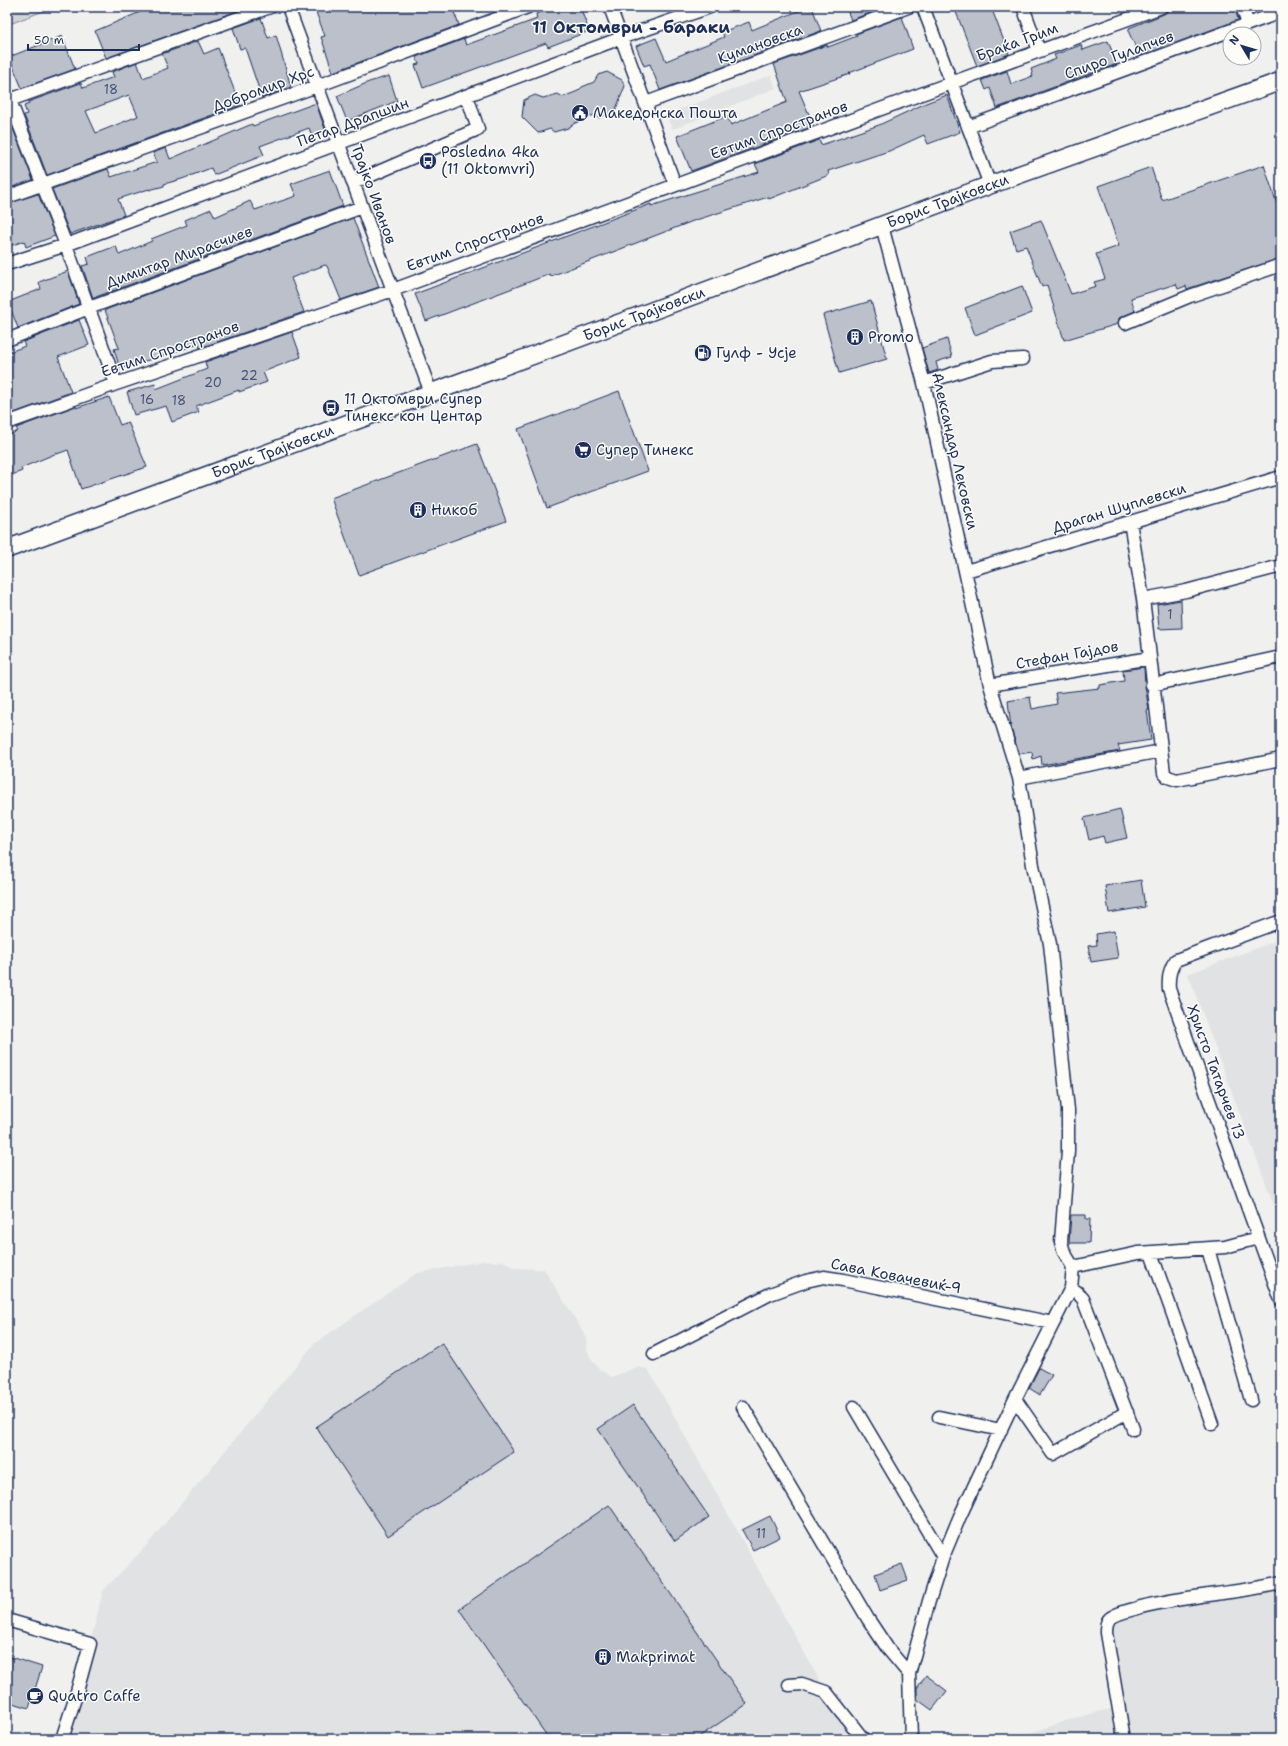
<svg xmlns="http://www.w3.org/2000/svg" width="1288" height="1746" font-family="'Shantell Sans',sans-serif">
<rect width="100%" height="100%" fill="#f0f0ee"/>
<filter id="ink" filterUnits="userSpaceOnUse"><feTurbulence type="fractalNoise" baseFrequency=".025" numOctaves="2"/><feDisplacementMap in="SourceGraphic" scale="8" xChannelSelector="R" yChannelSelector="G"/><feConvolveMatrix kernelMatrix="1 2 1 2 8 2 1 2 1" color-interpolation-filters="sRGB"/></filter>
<g filter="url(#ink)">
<!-- built -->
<path fill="#e0e2e3" d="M771,75l5,13 -93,37 -10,4 -8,-14z
M1281,939v285l-93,-250z
M488,1260l8,2 7,-1 11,7 30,1 43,69 -1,9 4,10 10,13 12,7 25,-10 11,2 178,323 37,47h-801l28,-95 13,-53 44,-46 167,-201 103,-71z
M1281,1583v156h-267l60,-21 44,-11 -6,-36 -1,-54z"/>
<!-- green -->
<path fill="#d0d3d8" stroke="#76819b" d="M7,7h47l-47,18z"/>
<!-- building -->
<path fill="#bbc0ca" stroke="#1b2f5e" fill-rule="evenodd" d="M143,7h105l-142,51 -11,-27 50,-21z
M314,7h138l7,18 -126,47 -12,-35 4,-1z
M554,7h26l9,24 -41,16 -2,-4 -123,45 -8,-23 4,-1 -3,-7 48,-18 2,6 71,-26 -1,-5z
M808,7h4l9,24 -161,59 -10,-26 -6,2 -8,-20 20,-8 10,23 58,-24 -2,-5 27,-10 3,8z
M846,7h40l-35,13z
M954,7h37l18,47 -32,12z
M1173,7h62l3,13 -98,36 -11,-23v-5l35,-14z
M902,17l11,32 -64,24 1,1 -51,17 15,35 -123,45 -14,-35 50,-20 4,9 56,-23 -13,-38 53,-19 1,2 29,-11 -1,-2z
M261,18l7,20 8,-3 15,52 -29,11 -17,-50 -5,1 -7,-21z
M62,36l13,33 -53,19 -13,-31z
M198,41l6,13 14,-6 22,57 -193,70 -23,-60 3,-1 -3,-8 5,-2 -1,-2 53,-19 2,5 31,-11 -2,-5 25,-10 6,16 25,-10 -6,-14zM129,95l9,21 -42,17 -10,-22z
M1108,41l9,23 -120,44 -7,-20 -4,2 -4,-10 25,-9 4,13 22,-8 -2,-7 25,-10 -2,-4 27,-10 2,5z
M607,72l15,8 3,6 -9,23 -17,9 -5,-3 -19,8 -7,5 -14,4 -4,-3 -12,4 -16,-16 2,-17 11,-5 8,3 15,-4 5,3 15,-6 4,-4 12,-5 4,-7z
M389,76l8,25 -50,20 -10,-25 32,-14z
M947,95l13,37 -32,12 -4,-9 -35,16 -61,20 1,4 -60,24 -1,-2 -75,24 -142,55 -1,-2 -124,47 -11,-27 236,-90v2l108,-34 -4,-8 64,-24 2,5 58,-20 47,-22z
M316,103l10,29 -14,4 -3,-8 -49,18 4,9 -50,20 -3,-7 -29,11 -18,5v2l-15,4v-1l-31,10 6,16 -54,19 -18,-45 56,-20 3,8 46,-15 -4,-9 13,-5 4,11 82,-35 1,2z
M10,121l23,59 -26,9v-67z
M1264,165l17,51v42l-94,31 -1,-3 -8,3 -2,-5 -45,14 4,13 -16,7 -1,6 -54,16 -17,-55 -5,2 -16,-41 -10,3 -6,-18 31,-11 30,74 25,-8 -2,-4 11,-3 -9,-25 23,-8 -21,-60 53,-19 11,33z
M330,170l13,36 -250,92 -11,-32 7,-2 -2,-7 29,-11 3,9 33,-14 -1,-2 36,-14 -2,-5 26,-11 4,8 35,-16 5,9 41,-14 -5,-12z
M38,194l17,42 -29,11 -2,-6 -17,6v-43z
M353,218l26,69 -38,13 -14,-34 -2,-1 -34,13 13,34 -104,36 -1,-4 -79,25 -6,-20 5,-1 -14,-38z
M68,271l11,33 -61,24 -10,-26 33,-13 -2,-7z
M1022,286l10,27 -57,22 -10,-27z
M871,301l16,58 -48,14 -16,-58z
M79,320l10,25 -31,12 13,35 -60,22 -4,-12v-49l18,-7 -2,-4z
M292,332l9,25 -38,15 4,10 -28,10v-2l-43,16 3,6 -27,10 -6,-16 -32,9 -7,-23 28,-8 1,5 51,-20 -2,-7z
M947,339l5,18 -16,5 2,8 -9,3 -7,-25z
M619,391l29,80 -101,37 -29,-79z
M109,397l11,28 8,-3 19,45 -66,22 -13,-39 -11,4v-1l-36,15 1,3 -15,6v-41l11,-5 -2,-3 60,-22v2z
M477,444l29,77 -147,54 -28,-77z
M1181,600l1,28 -23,1 -2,-25z
M1144,667l1,19 4,24h-2l4,30 -33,5 2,6 -78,14 -1,-9 -8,3 -1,-7 -13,2 -8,-26 -3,-27 22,-4 2,12 25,-5 -2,-11 45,-5v-3l24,-4 -1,-11z
M1120,809l7,29 -22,5 -2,-7 -14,4 -5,-22z
M1141,880l4,27 -36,6 -4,-27z
M1114,931l4,27 -27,4 -3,-16 9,-1 -1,-11z
M1071,1215h15v4h4l-1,24h-20z
M442,1343l72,109 -126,84 -72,-109z
M1039,1368l13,7 -12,20 -11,-7z
M633,1405l76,112 -34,24 -77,-112z
M609,1505l138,199 -51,35h-147l-90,-130z
M770,1516l10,21 -27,13 -11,-20z
M902,1564l6,16 -28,10 -5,-16z
M7,1656l35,11 -13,41 -22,-7z
M926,1675l21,16 -15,19 -15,-11v-11z"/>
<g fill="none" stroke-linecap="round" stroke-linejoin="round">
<defs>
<path id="street" d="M288,7l143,386
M610,7l65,178
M923,7l67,178
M1023,7l16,44
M1242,7l6,17
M7,93l59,152 50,139
M7,101l263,-94
M646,103l262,-96
M968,127l313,-115
M353,183l125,-54 -11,-33
M7,197l310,-111 211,-79
M882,226l42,157 66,302 29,93 14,87 17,79 18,166v41l-7,91 3,10 9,15 -2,21 -56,111 -55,117 -17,41 -14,44 -20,73 2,65
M7,264l59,-19 555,-207 89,-31
M1125,323l65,-27 91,-31
M7,340l82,-32 273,-101
M924,383l68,-22 31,-2
M7,423l109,-39 277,-94 558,-207 210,-76
M1130,522l13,77 21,174 4,4 9,3 104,-21
M966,571l315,-94
M1143,599l43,-8 95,-25
M990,685l160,-27
M1152,685l129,-28
M1019,778l142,-27
M1281,921l-105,39c-7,9 -8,18 -7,29l112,311
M1208,1249l43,151
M1151,1253l61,171
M1073,1267l65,-14 87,-6 33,-9
M1071,1288l6,4 6,7 50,130
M654,1354l116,-60 36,-13 18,-4 19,3 210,43
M1015,1399l38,55 74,-42
M743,1407l125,212 20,30 21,25
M854,1407l89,150
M939,1417l62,13
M7,1620l83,24 -14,51 -14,44
M789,1685l13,-1 24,8 37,47
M1124,1739l-18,-106c0,-6 0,-13 6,-16 8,-5 20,-7 29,-10 46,-12 94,-13 140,-24"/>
<g id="secondary">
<path id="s1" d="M7,549l489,-180 494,-184 291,-104"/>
</g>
</defs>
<!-- street casing -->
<use href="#street" stroke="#1b2f5e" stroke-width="15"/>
<!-- secondary casing -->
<use href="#secondary" stroke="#1b2f5e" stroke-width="20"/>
<!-- street -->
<use href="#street" stroke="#fdfcf7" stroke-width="12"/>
<!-- secondary -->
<use href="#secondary" stroke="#fdfcf7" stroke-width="17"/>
</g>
</g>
<!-- icons -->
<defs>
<symbol id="civic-disc" viewBox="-11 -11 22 22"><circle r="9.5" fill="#1b2f5e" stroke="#fdfcf7"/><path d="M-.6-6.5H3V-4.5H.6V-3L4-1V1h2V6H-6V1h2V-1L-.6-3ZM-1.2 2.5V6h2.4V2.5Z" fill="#fff"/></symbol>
<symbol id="bus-disc" viewBox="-11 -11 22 22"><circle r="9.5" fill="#1b2f5e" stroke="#fdfcf7"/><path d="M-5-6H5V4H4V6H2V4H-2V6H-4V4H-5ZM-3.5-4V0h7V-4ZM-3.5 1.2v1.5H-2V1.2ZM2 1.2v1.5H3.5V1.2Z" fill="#fff"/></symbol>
<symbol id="building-disc" viewBox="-11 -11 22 22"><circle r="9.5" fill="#1b2f5e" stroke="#fdfcf7"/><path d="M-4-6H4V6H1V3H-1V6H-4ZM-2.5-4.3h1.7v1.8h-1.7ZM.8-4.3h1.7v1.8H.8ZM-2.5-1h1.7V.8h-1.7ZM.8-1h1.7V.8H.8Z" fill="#fff"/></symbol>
<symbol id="fuel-disc" viewBox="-11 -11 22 22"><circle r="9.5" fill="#1b2f5e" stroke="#fdfcf7"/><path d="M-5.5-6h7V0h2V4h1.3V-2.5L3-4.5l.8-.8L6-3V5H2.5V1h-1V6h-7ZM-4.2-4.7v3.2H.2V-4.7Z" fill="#fff"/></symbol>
<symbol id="supermarket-disc" viewBox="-11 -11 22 22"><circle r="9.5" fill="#1b2f5e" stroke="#fdfcf7"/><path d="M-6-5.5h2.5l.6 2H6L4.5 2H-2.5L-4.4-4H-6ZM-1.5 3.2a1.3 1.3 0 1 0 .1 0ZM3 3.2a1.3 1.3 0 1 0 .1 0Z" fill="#fff"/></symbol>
<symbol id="cafe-disc" viewBox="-11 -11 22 22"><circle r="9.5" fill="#1b2f5e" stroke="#fdfcf7"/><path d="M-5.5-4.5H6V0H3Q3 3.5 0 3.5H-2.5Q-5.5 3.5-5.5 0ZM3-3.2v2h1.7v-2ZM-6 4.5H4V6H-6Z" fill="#fff"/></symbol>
</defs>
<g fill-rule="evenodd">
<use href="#civic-disc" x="570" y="103" width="20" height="20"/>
<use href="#bus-disc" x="418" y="151" width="20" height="20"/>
<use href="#building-disc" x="845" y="327" width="20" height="20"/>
<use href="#fuel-disc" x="693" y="343" width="20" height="20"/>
<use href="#bus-disc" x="321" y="398" width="20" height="20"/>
<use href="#supermarket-disc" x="573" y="440" width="20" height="20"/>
<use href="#building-disc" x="408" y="500" width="20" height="20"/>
<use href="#building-disc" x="593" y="1647" width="20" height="20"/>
<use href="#cafe-disc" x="25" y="1686" width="20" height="20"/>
</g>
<g text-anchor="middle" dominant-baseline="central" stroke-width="3" stroke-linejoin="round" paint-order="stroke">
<!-- number labels -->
<g font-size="13" fill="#435379">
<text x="111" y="89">18</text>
<text x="249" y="375">22</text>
<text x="213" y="382">20</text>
<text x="147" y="399">16</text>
<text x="179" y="400">18</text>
<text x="1170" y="614">1</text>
<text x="761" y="1533">11</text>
</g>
<!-- street labels -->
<g font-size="15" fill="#1b2f5e" stroke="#fdfcf7">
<text transform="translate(1017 42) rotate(-20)">Браќа Грим</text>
<text transform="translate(760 44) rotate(-20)">Кумановска</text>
<text transform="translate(1119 55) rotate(-20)">Спиро Гулапчев</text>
<text transform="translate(263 89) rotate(-20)">Добромир Хрс</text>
<text transform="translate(353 122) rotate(-20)">Петар Драпшин</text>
<text transform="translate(779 130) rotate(-20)">Евтим Спространов</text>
<text transform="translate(374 194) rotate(70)">Трајко Иванов</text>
<text stroke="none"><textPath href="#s1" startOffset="1003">Борис Трајковски</textPath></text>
<text transform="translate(475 242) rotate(-20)">Евтим Спространов</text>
<text transform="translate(179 257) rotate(-20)">Димитар Мирасчиев</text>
<text stroke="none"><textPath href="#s1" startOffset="679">Борис Трајковски</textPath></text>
<text transform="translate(170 349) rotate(-19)">Евтим Спространов</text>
<text stroke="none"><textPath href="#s1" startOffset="283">Борис Трајковски</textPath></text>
<text transform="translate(955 451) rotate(77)">Александар Лековски</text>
<text transform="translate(1119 508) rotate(-17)">Драган Шуплевски</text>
<text transform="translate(1067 655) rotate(-10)">Стефан Гајдов</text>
<text transform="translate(1216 1072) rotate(70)">Христо Татарчев 13</text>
<text transform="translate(896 1276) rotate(11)">Сава Ковачевиќ-9</text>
</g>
<!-- poi labels -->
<g font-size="15" fill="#1b2f5e" stroke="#fdfcf7" text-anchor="start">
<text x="593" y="113">Македонска Пошта</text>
<text x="441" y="152">Posledna 4ka<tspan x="441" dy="17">(11 Oktomvri)</tspan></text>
<text x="868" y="337">Promo</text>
<text x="716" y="353">Гулф - Усје</text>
<text x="344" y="399">11 Октомври Супер<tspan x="344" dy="17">Тинекс кон Центар</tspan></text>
<text x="596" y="450">Супер Тинекс</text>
<text x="431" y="510">Никоб</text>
<text x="616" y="1657">Makprimat</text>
<text x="48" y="1696">Quatro Caffe</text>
</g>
<!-- quarter labels -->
<g font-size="17" font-weight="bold" fill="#1b2f5e" stroke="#fdfcf7">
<text x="631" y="27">11 Октомври - бараки</text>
</g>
</g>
<!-- margin -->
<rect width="1288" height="1746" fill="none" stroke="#fdfcf7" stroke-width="24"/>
<rect x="12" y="12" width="1264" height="1722" fill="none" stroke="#1b2f5e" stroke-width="1.5" filter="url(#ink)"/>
<!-- north arrow -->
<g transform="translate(1242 46) rotate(308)"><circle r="19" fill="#fdfcf7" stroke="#a3aaba"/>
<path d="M0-3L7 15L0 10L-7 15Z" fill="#1b2f5e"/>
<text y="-6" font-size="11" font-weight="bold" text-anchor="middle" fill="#1b2f5e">N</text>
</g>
<!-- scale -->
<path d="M28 44v6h111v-6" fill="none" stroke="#1b2f5e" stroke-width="2"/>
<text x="34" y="44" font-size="12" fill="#1b2f5e" stroke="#fdfcf7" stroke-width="3" paint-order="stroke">50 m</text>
</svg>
